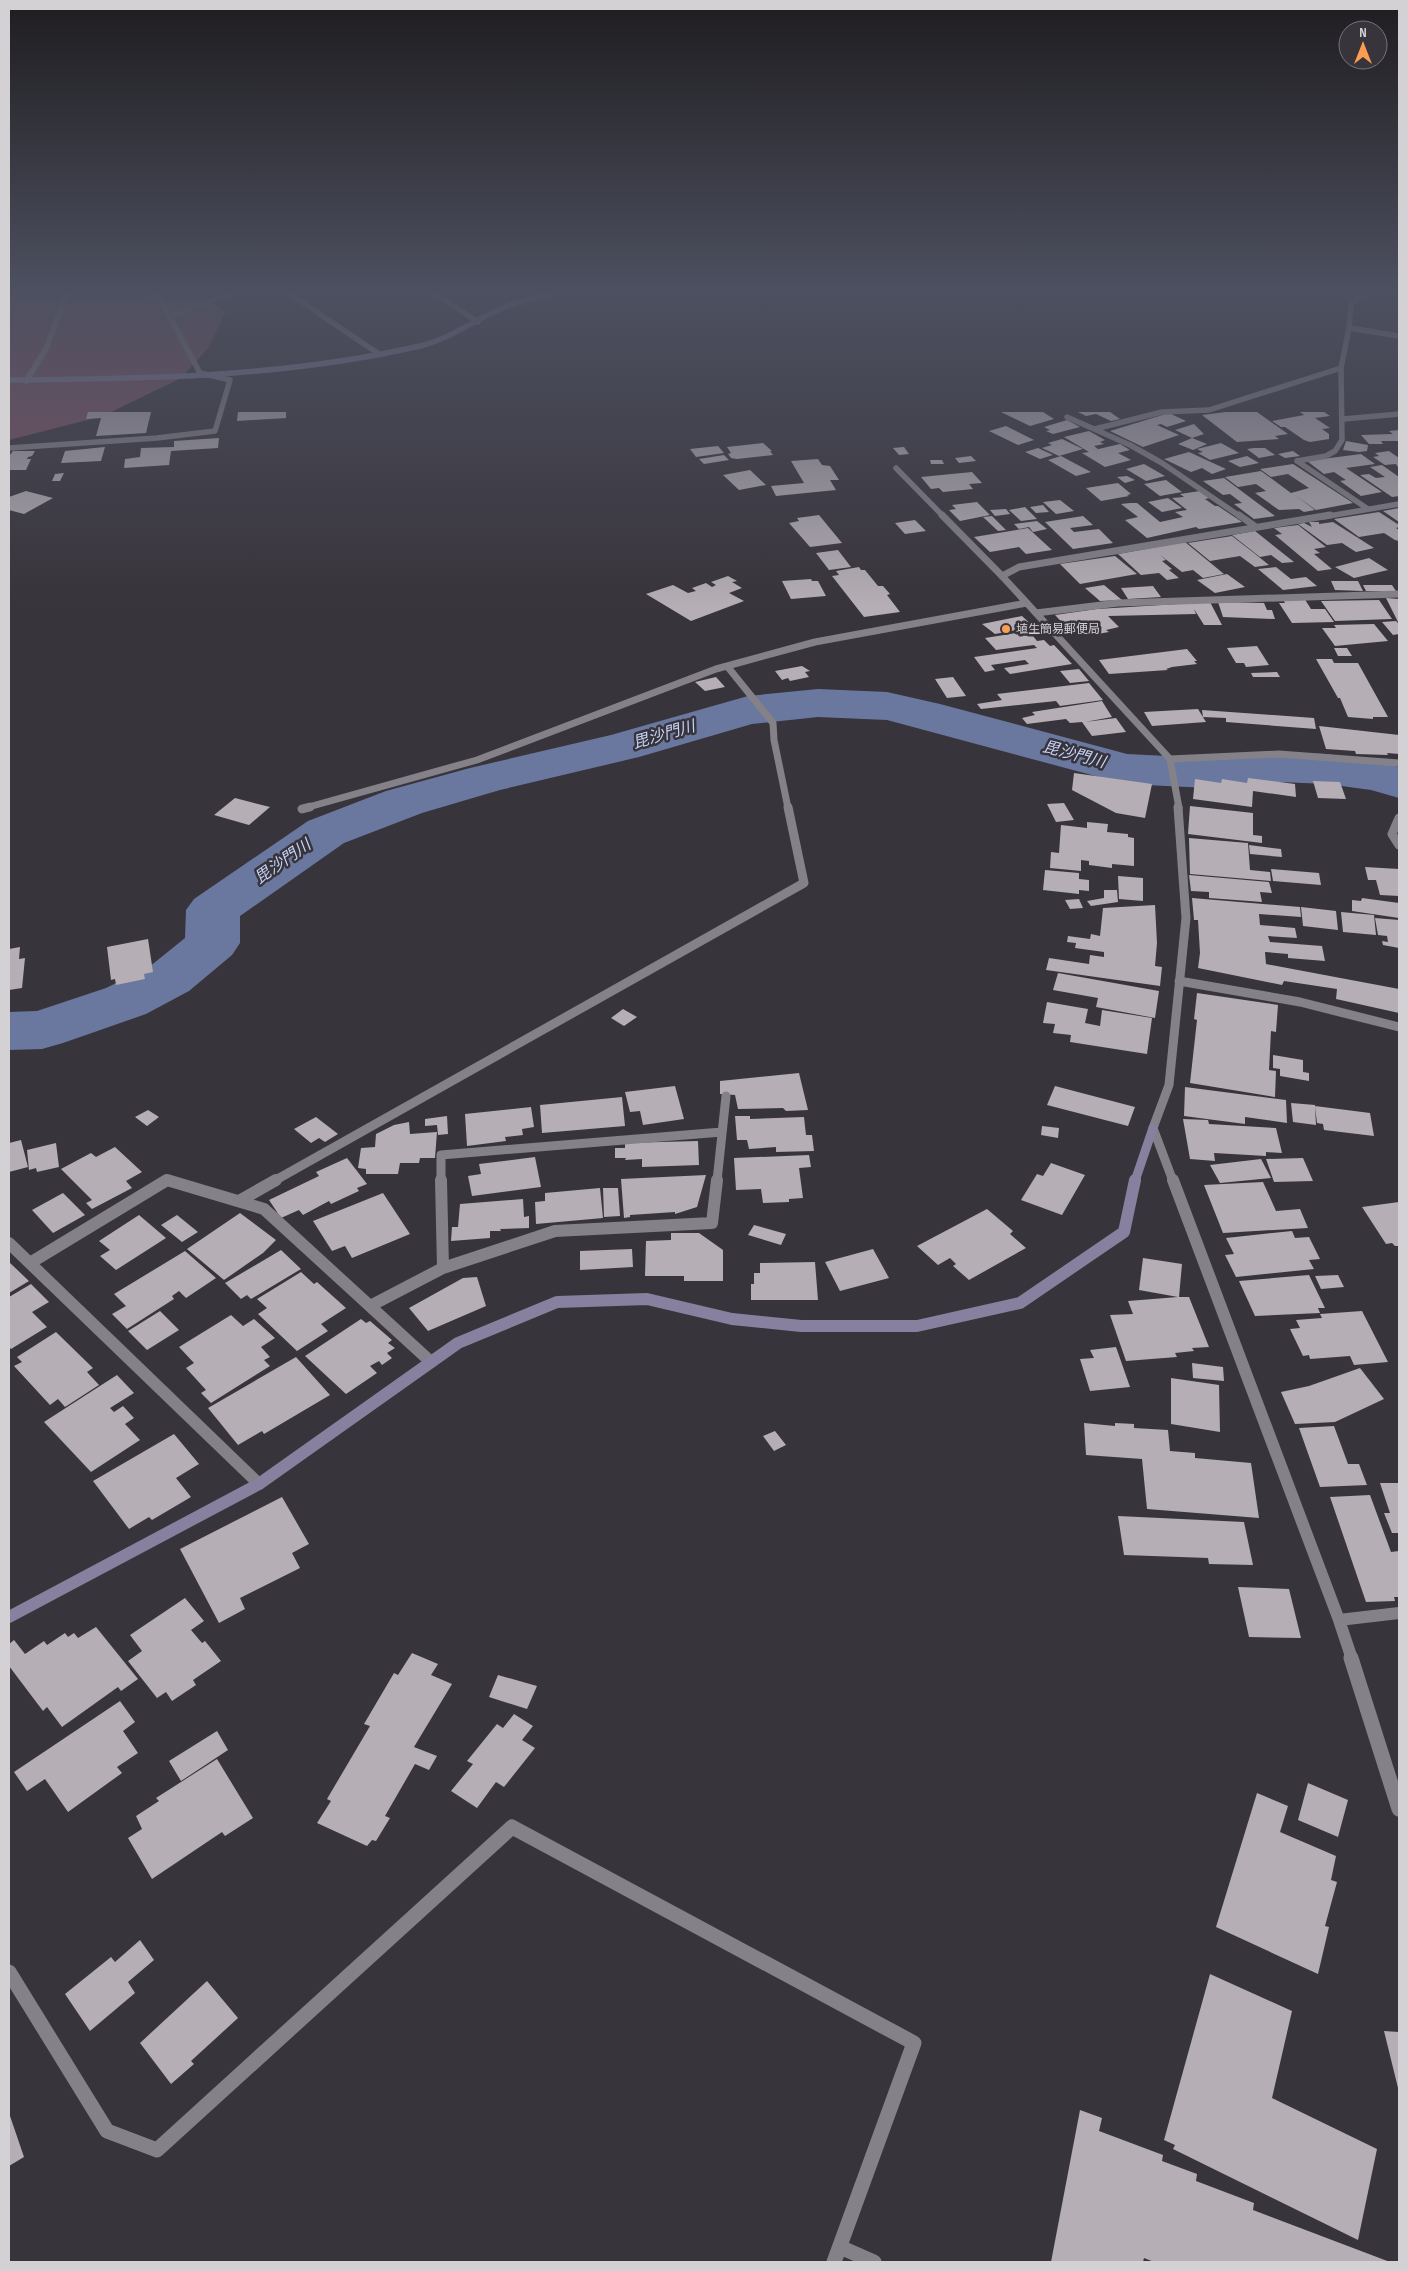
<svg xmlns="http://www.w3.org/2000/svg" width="1408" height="2271" font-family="'Sofia Sans Condensed','Noto Sans JP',sans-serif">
<rect width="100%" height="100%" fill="#38343b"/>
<!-- forest -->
<path fill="#7d5263" d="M9,288h191l25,25 -17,35 -27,30 -78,38 -94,24z"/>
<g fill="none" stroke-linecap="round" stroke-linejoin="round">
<!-- river -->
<path fill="#6a789f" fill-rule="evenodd" d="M818,689l69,3 53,12 187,50 81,4 71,-6 48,2 52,7 20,6v31l-28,-8 -44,-6 -48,-2 -71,6 -83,-4 -238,-64 -69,-3 -66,7 -113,33 -139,33 -78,23 -78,30 -104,73v27l-8,12 -43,36 -43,23 -83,29 -21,6 -33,1v-38l28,-1 69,-23 43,-21 36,-29 1,-28 8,-11 114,-78 78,-30 84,-23 141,-33 137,-39z"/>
</g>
<!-- building -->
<path fill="#b5aeb4" d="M88,412h63l-5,21 -50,3 5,-18 -15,1z
M238,412h48v6l-49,3z
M1001,412h42l11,7 -24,7z
M1078,412h32l10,7 -9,2 -15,-7 -10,2z
M1226,412h31l31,22 -13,2 4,3 -42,3 -35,-27z
M1300,412h24l6,4 -15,2 15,10 -8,1 7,5v5l-19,3 -6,-2 -19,-13h-4l-9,-6 32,-6z
M1169,413l17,8 -19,6 -6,-3 -4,1 22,10 -36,12 -33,-16z
M1067,420l13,7 -27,7 -7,-3 4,-1 -6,-3z
M1194,424l10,10 -12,4 -17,-8z
M1006,426l28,14 -16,5 -29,-14z
M1399,430v11h-18l2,3h-14l-8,-9 32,-1 -4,-3z
M1089,431l16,9 -5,2 4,2 -10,2 4,3 -8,2 30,-7 10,6 -12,3 13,7 -26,7 -23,-14 7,-1 -25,-15z
M219,438l-1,10 -47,3 -2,14 -45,3 1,-9 15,-2 1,-9 33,-1v-6z
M1192,438l15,6 -14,6 -15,-6z
M1062,439l21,10 -24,7 -17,-8 10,-3 -4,-2z
M1346,441l22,4 -1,6 -8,1 -16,-2z
M763,443l9,8h-2l3,4 -36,4 -6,-1 -3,-4 3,-1 -4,-6z
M1221,443l18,10 -29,7 -12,-7 5,-1 -6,-3z
M718,446l6,7 -28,4 -6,-8z
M105,447l-4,14 -40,2 4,-12z
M904,447l5,7 -10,1 -6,-7z
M1038,448l15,7 -13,4 -15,-7z
M1254,448h11l10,7 -16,3 -12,-9z
M13,451h22l-3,5 -4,1 -1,2h4l-5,11h-17v-14z
M1293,451l7,5 -15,2 -7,-4z
M1389,451l10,7v11l-3,-5 -11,1 -12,-8 6,-1 -4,-3z
M1189,452l37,17 -14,5 -10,-6 -11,4 -27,-13z
M1361,454l14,10 -29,4 36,24 -21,4 -21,-15 6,-1 -12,-8 -10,2 -17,-13z
M724,455l5,5 -25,4 -5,-5z
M971,456l5,5 -17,2 -4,-5z
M1061,456l30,16 -15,4 -28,-16z
M1247,456l12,7 -19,4 -12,-6z
M818,459l4,6 8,1 9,14h-9l6,10 -60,6 -5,-10 33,-3 -13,-22z
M930,460h12l2,4h-13z
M1144,464l21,12 -19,5 -20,-12z
M1293,464l60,39 -37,7 -21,-15 20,15 -11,2 -5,-3 -20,1 -24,-17 11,-2 -10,-7 -18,3 -13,-10 36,-6 30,22 18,-5 -21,-14 -17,3 -11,-8z
M1382,465l17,12v19l-7,1 -32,-22 9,-1 7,4 9,-1 -15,-10z
M750,470l16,15 -27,5 -16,-15z
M972,472l10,11 -13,1 4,5 -30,3 -4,-4 -8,1 -10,-12z
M64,473l-4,8h-8l3,-7z
M1127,476l8,4 -10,3 -8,-6z
M1224,478l51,38 -21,3 -20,-15 8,-1 -12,-9 -7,1 -20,-14z
M1166,480l16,12 -22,4 -16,-12z
M1118,483l13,11 -4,1 2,1 -28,5 -15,-13z
M26,491l27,7 -29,16 -15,-4v-13z
M1200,491l10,7 -5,1 10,7h3l24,16 -43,7 -3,-2 -49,11 -22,-18 13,-3 -17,-13 9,-1h7l23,19 23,-5 -8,-5 12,-2 -15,-12 12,-1 -4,-3z
M1168,498l14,10 -20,4 -14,-10z
M1060,500l14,11 -18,3 -13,-12z
M977,502l13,13 -30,6 -11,-11 7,-1 -4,-4z
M1043,505l6,7 -13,1 -6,-6z
M1025,507l12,12 -16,2 -12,-11z
M1399,508v14l-16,-11z
M1006,509l4,5 -15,2 -5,-6z
M1379,512l20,13v2l-3,1 3,2v11l-4,-1 -11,-7 -25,4 -25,-18z
M819,515l23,28 -32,4 -21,-24 10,-2 -2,-3z
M992,516l14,14 -8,1 -15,-14z
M1083,516l10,9 -23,3 4,4 25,-3 14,14 -40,6 -28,-27z
M915,520l11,11 -21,3 -10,-11z
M1037,521l10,8 -14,3 -4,-5 -10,2 -5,-5z
M1309,522h10v2l14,-2 41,26 -18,4 -14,-9 -15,2 -29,-21 6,-1 8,4z
M1298,525l28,22 -12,2 6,4 -6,1 18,15 -14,2 -43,-36 7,-1 -8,-6z
M1028,528l24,22 -26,4 -7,-7 -29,5 -16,-15z
M1255,531l39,31 -12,1 -11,-8 -11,2 -28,-22z
M1232,536l22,17 15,12 -14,2 -15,-11 -30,5 -22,-18z
M1185,542l39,32 -21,4 -10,-8 -11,2 -23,-18 7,6 -4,1 10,8 -3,1 10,8 -12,2 -8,-7 -18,2 -23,-21z
M838,550l13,17 -22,3 -13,-17z
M1115,556l22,18 -57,10 -20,-20z
M1369,558l19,12 -34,8 -19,-11z
M859,567l2,3h4l13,16h5l7,8 -3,1 13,17 -36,5 -32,-41 7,-1 -3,-4z
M1276,567l15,12 15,-2 11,9 -34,4 -25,-21z
M1227,574l18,13 -30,6 -18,-13z
M728,576l9,5 -5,1 10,6 -13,5 15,8 -53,20 -45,-27 27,-9 15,8 8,-2 -4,-3 14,-5 6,4 4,-2 -5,-3z
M811,579l1,2h6l8,15 -35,3 -9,-18z
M1331,581h27l5,10 -28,-1z
M1104,585l18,15 -22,1 -15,-13z
M1363,585h29l4,6h-30z
M1153,586l8,11 -33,2 -7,-11z
M1282,598h22l7,11h14l9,13 -42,1 -13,-20h6z
M1386,598l13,1v25z
M1379,600l13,19 -57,2 -14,-20z
M1210,602l12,23h-18l-10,-16 2,5 -88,2 11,11 -13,3 3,2 -17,3 -4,-4 -15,3 -18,-19 42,-6z
M1218,602l46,1 3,7h5l3,9 -52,-2z
M1022,616l12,11 -39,7 -13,-10z
M1396,621l3,3v10l-6,1 -11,-13z
M1374,624l14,17 -53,5 -13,-18h14l-2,-3z
M1029,631l8,10 7,-1 6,6 4,-1 18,19 -62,10 -6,-6 25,-4 -4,-4 -34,5 4,5 -10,2 -11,-15 63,-9 -3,-3 -38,5 -11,-12z
M1257,646l12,19 -23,2 -2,-4h-8l-9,-15z
M1334,648h13l5,8h-14z
M1187,649l10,12h-3l3,3 -25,3 -6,2 2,1 -59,4 -10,-14z
M1316,659h16l2,4h24l30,54h-15v2l-25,-2 -8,-19h-2z
M802,666l8,5 -5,1 4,5 -19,4 -2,-3 -6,2 -7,-9z
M1079,669l10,12 -19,2 -10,-12z
M1277,672l3,5h-27l-2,-4z
M716,677l9,10 -20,4 -10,-9z
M953,677l13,19 -19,2 -12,-19z
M1089,683l14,17 -43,6 -4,-5 -75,8 -4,-5 25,-4 -5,-6z
M1102,701l10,16 -27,5 31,-4 10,14 -34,4 -10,-14 -12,1 -4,-4 -39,5 -5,-6 13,-3 -3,-3z
M1198,709l8,13 -54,4 -8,-14z
M1202,710l112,8 2,11 -90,-7v-4l-23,-1z
M1319,726l80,9v19l-12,-1 1,2 -32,-1 -1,-3 -29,-2z
M1074,773l78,11 -7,34 -29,-5 -44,-23z
M1248,778l47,6 1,13 -43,-6 -1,16 -59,-8 2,-20 26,4 1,-4 25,4z
M1313,781l27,1 6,17 -28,-1z
M235,798l35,9 -21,18 -35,-10z
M1064,803l10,17 -18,2 -9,-18z
M1190,806l63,7v22l9,1v7l-74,-9z
M1087,822l21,2 -1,8 21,2v3l6,1v28l-22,-2v4l-23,-3v-4l-8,-1v11l-31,-3 1,-16 8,1 2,-28 26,3z
M1189,838l59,5 2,27 20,2 1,9 -81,-7z
M1249,845l32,4 1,8 -32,-3z
M1365,867l34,2v27l-19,-1 -4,-15h-8z
M1271,869l48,4 2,12 -48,-4z
M1045,870l34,3v6l10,1v11l-10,-1v4l-36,-4z
M1189,875l80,7 3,11 -12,-1 2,10 -53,-4v-6l-18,-1z
M1118,876l25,2v23l-24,-2z
M1104,890h13l1,12 -27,4 -4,-5 17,-3z
M1192,898l108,9 1,10 -42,-3 1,11 35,3 2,10 -29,-2 2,6 52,4 3,15 -37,-3v-4l-23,-2 1,12 133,25v24l-63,-14 1,-10 -53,-8 -2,4 -84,-17 2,-15 -2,-33h-4z
M1362,898l37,5v15l-47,-7v-11l9,1z
M1079,899l4,9 -13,1 -5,-9z
M1155,905l2,38 -2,23 7,1 -2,19 -114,-16 3,-12 40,6 1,-9 14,2v-5l-29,-4 1,-5 -9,-1 1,-6 22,3 1,-5 9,2 3,-28z
M1301,907l35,4 2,19 -35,-4z
M1341,912l33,3 2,20 -33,-3z
M1375,918l24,2v28l-16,-3 -1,-4 6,1 -1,-6 -9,-1z
M148,939l5,33 -9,2 1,5 -29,6 -1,-6 -4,1 -4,-33z
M20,947l-1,12 6,-1 -3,30 -13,2v-41z
M1058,973l101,18 -4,27 -59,-11 2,-9 -45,-8z
M1197,993l81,12 -2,27 -5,-1 -2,39 7,1 -1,26 -85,-14 7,-63 -3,-1z
M1047,1002l41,7 -3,14 15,3 2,-16 50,8 -5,36 -77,-12 1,-7 -18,-2 2,-9 -12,-1z
M623,1009l14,8 -13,9 -13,-8z
M1273,1055l30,5v12l6,1v8l-29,-5v-7l-7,-1z
M799,1073l9,37 -22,1 -3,-3 -45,1 -3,-14 -15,-1v-13z
M675,1086l9,33 -41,6 -3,-14 -10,1 -5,-20z
M1055,1086l80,21 -7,19 -81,-21z
M1185,1087l101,13 1,23 -42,-6v7l-61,-8z
M622,1097l3,29 -83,7 -2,-28z
M1291,1103l24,2 1,20 -23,-3z
M1315,1106l55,7 4,23 -50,-6 -1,-6 -6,-1z
M531,1107l3,20 -12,2 1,6 -18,2 1,4 -39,5 -2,-32z
M148,1110l11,7 -12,9 -12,-9z
M447,1116l1,18 -10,1 -1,-10 -12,1v-7z
M735,1116h15v3l54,-2 2,18h6l2,16 -38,1v-5l-27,2 -2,-9h-10z
M316,1117l22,17 -13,8 -6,-4 -8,5 -17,-14z
M1183,1119l25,1 1,4 67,4 6,25 -16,-1v4l-52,-3 1,8 -25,-2z
M409,1122l1,12 27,-2 -2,26h-15l-1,5h-19l-2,11h-32v-5l-8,-1 3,-20 14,-1 1,-13 18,-9z
M1042,1126l17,2 -1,10 -17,-3z
M21,1140l7,27 -19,5v-29z
M698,1141l1,24 -57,2v-8l-17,1 1,-2h-11v-10h10v-5z
M56,1143l3,24 -22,5 -1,-4 -7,2 -2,-20z
M115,1147l27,25 -16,9 6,7 -40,21 -6,-6 6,-3 -31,-31 30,-16 5,4z
M809,1155l2,12 -12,1 4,30 -14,1v3l-26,1 -2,-14 -25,1 -2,-32z
M535,1157l6,30 -69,9 -4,-20 13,-2 -2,-10z
M347,1158l20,26 -10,4 2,3 -28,13 -2,-3 -26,14 -4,-5 -18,8 -12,-18 50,-24 -3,-4z
M1303,1158l10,23 -39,1 -8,-23z
M1261,1159l10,19 -51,5 -10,-18z
M1051,1163l34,12 -23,40 -41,-15 16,-26 6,2z
M706,1175l-9,32 -22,7v-2l-45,3v2l-6,1 -3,-39z
M1263,1182l13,29 24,-2 8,19 -85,5 -19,-48z
M600,1188l3,30 -67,6 -1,-22 10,-1v-8z
M603,1188h15l2,28 -16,1z
M63,1193l22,22 -32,18 -21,-23z
M383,1193l27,41 -58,24 -7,-12 -13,5 -19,-30z
M523,1199l1,18 5,-1v12l-29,1 1,2h-11v7l-39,3 1,-14h6l2,-23z
M1399,1202v44h-4l-3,-3 -6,1 -24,-37z
M987,1209l26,22 -3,3 16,14 -57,32 -16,-14 3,-2 -6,-6 -12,7 -21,-19z
M240,1213l36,27 -13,13 -39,27 -37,-31z
M139,1215l27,23 -50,32 -16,-14 10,-6 -11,-9z
M177,1215l21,17 -16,10 -21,-17z
M754,1225l32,9 -5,11 -33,-10z
M1292,1231l3,7 14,-1 11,22 -11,1 5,9 -78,8 -11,-22 9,-1 -8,-16z
M671,1233h28l24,17v31h-39v-5h-39l1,-35 25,-1z
M632,1249l1,18 -53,3v-19z
M873,1249l16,29 -49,13 -15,-29z
M281,1250l20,19 -50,30 -4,-4 -6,4 -16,-16z
M185,1251l31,27 -30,20 -7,-7 -7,5 2,3 -47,30 -15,-15 14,-8 -12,-12z
M1143,1258l39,6 -3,33h10l20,50 -17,1 2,3 -19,2 2,4 -51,4 -16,-46 23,-1 -5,-13 50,-4 -39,-7z
M9,1262l20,19 -20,12z
M815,1262l3,38h-67v-16h3v-11h6v-10z
M301,1272l13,12 3,-2 29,26 -25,16 7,7 -31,20 -39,-37 9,-6 -10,-9z
M1309,1275l16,33h-7l2,5 -65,3 -16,-35z
M1338,1275l6,12 -23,2 -6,-13z
M477,1277l9,29 -58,25 -19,-23 54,-30z
M31,1284l18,18 -17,10 15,15 -36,22 -2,-2v-50z
M160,1311l19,19 -32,20 -19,-19z
M1362,1311l26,51 -34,3 -4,-9 -40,3 -1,-4 -6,1 -13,-27 10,-1 -4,-8 26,-2 -2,-4z
M231,1315l12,11 11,-7 21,19 -14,9 9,10 -6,3 6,6 -59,37 -10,-10 5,-3 -20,-22 8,-5 -15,-16z
M361,1319l5,4 4,-2 22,19 -4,3 7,5 -8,5 5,5 -10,7 -3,-4 -9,5 7,7 -31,21 -41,-38z
M56,1332l37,36 -6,4 12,13 -34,22 -7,-8 -8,6 -36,-39 8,-4 -5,-5z
M1116,1347l14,40 -40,4 -10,-32 14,-1 -4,-8z
M296,1357l34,38 -66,39 -2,-3 -24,14 -30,-37z
M1192,1363l31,4 1,14 -31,-3z
M1360,1368l24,31 -49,23 -40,2 -14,-32 28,-6z
M117,1375l17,18 -24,15 4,4 9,-6 11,12 -9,6 15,16 -49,32 -47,-50z
M1171,1378l48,7 1,47 -49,-8z
M1084,1423l31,3v-3l19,1v4l34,2 2,21 25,2v5l56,5 8,55 -112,-9 -5,-50 -56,-4z
M1334,1426l14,38h11l8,21 -47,2 -21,-59z
M775,1431l11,14 -12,6 -11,-15z
M174,1434l25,30 -23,14 15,19 -39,23 -3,-3 -20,12 -36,-48z
M1380,1483h19v50h-7l-8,-20h6z
M1370,1495l21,57 8,-1v46h-5l1,4 -29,1 -36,-105z
M282,1497l27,47 -17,9 8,15 -60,30 5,11 -26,14 -39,-74z
M1118,1516l126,6 9,43 -44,-1 -1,-6 -84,-3z
M1238,1587l51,2 12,49 -52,-1z
M185,1598l19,23 -13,9 11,13 3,-2 16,20 -28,19 3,5 -24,16 -6,-9 -9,6 -29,-37 14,-10 -12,-16z
M96,1627l42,52 -17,12 -3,-4 -56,40 -15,-20 -4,4 -34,-45v-22l5,-4 11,14 19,-13 3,4 18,-12 3,4 6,-4 4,5z
M412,1653l26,11 -7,11 21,9 -38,63 23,9 -8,14 -14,-6 -30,52 5,2 -14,23 -4,-1 -5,6 -50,-23 14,-22 -4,-2 43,-73 -6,-2 30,-51 4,2z
M498,1675l39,11 -10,23 -38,-12z
M120,1701l15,21 -12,9 15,22 -21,14 5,6 -54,39 -23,-33 -18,12 -13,-19z
M514,1714l19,12 -11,14 13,8 -31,39 -8,-5 -19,26 -26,-17 22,-27 -6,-3 30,-37 6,4z
M217,1731l11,19 -47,31 -12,-20z
M217,1759l36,59 -28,18 -3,-4 -70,47 -24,-41 14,-9 -6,-13 23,-15 -3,-3z
M1308,1783l40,17 -10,37 -40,-17z
M1257,1793l31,13 -8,26 56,24 -5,24 6,2 -12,44 4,1 -11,47 -102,-47z
M140,1940l14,20 -26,22 7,11 -45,38 -25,-37 46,-37 4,5z
M1210,1974l82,37 -20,87 105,51 -19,91 -185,-91 2,-4 -11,-5z
M207,1981l31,37 -47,43 3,3 -23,20 -31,-41z
M1384,2031l15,1v60z
M1080,2110l22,8 -3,13 64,24 -1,6 35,13 -1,7 58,22 -1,7 137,52h-236l-10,-4 -1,4h-92z
M9,2113l15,44 -15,9z"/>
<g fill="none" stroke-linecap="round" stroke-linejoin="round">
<!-- lane-far1 -->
<path stroke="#858188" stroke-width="5.5" d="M896,468l48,49"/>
<!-- lane -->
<path stroke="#858188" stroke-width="7" d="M942,515l60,61"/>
<!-- street-far4 -->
<path stroke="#858188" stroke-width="5.5" d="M281,288l98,66
M427,288l51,34
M170,316l74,-28
M1349,328l50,8
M26,381l20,-32 23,-61
M1067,417l63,28 32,18 79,54
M1343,419l56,-5
M1095,429l67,-17 47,-2 132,-42
M9,448l148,-10 58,-7 15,-51 -30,-7 -42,-78 -26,-7
M1297,461l29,-5 9,-5 7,-11 -1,-72 8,-40 2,-24 18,-16
M1297,461l71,48
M1323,517l76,-13"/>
<!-- street-far3 -->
<path stroke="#858188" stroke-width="7" d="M1239,515l17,12
M1036,613l82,-10 281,-9
M727,666l46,57 1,17 14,68
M1170,759l109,-5 120,9
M305,808l172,-48 239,-91 99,-27 212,-39
M1179,808l-9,-49 -168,-183 17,-9 311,-52"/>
<!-- street-far2 -->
<path stroke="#858188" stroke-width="9" d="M302,809l8,-2
M1399,818l-7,16 7,11
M1179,981l121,21 99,25
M165,1181h6
M274,1181l530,-298 -16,-76
M441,1181v-26l281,-23
M717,1181l9,-85
M1173,1181l-20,-53 16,-43 17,-167 -8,-111"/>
<!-- street-far1 -->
<path stroke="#858188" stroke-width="12" d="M167,1180l97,29 167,153
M1173,1180l166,440 13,39
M239,1201l37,-21
M9,1243l250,241
M30,1263l137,-83
M443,1268l112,-37 157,-8 5,-43
M370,1306l73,-38 -2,-88
M1339,1620l60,-7"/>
<!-- street -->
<path stroke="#858188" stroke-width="15" d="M1351,1658l48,151
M9,1972l98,159 50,19 355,-323 402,216 -80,219
M840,2247l34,15"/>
<!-- secondary-far2 -->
<path stroke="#87809e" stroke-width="5.5" d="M9,380c137,-1 276,-3 411,-34 30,-7 57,-28 85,-39 21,-8 45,-13 66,-19"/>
<!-- secondary-far1 -->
<path stroke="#87809e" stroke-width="9" d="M1135,1181l18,-53"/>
<!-- secondary -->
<path stroke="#87809e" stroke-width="12" d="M9,1617l250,-133 199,-141 99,-41 90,-3 85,20 69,7h116l103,-23 104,-71 11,-52"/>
</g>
<!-- sky -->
<linearGradient id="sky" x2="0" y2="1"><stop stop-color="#1f1d20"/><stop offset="0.48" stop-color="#4d5060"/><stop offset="1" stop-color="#4d5060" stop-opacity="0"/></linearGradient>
<rect width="1408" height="606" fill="url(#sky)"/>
<!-- markers -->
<circle fill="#fb9e51" stroke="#38343b" stroke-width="2" cx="1006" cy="629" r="5"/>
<g text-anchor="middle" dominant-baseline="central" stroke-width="5" stroke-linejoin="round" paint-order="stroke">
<!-- far-poi labels -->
<g font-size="12" fill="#d4d1d5" stroke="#38343b" text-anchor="start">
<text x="1016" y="629">埴生簡易郵便局</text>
</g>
<!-- water labels -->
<g font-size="16" font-style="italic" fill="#c6d4fb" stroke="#38343b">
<text transform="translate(664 735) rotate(-16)">毘沙門川</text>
<text transform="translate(1074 755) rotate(15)">毘沙門川</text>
<text transform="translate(283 862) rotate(-35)">毘沙門川</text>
</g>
</g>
<!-- border -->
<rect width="1408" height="2271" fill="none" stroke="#d4d1d5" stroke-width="20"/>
<!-- north arrow -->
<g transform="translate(1363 45)"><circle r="24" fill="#38343b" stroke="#767379"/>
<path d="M0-4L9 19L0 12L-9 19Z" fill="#fb9e51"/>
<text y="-8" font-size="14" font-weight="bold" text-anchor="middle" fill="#d4d1d5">N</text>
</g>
</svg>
